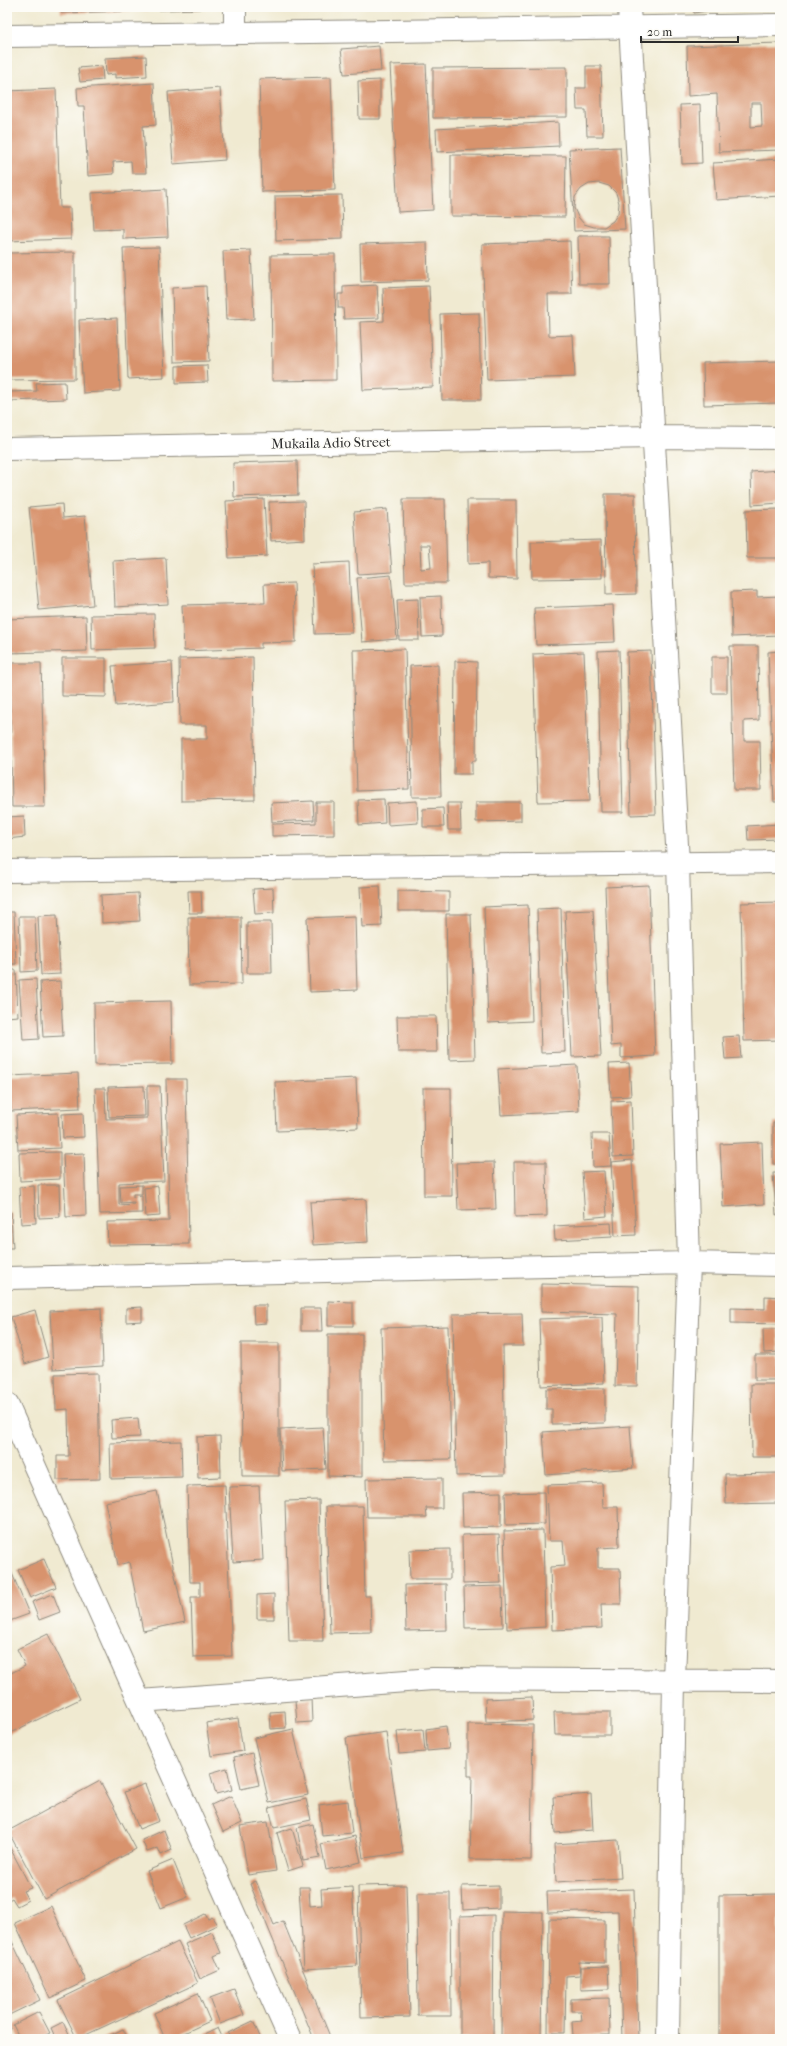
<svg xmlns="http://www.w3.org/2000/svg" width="787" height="2046" font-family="'IM FELL French Canon',serif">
<rect width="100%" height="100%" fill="#fdfcf7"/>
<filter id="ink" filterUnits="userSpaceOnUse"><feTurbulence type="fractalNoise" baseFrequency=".025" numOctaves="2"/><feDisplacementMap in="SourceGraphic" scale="8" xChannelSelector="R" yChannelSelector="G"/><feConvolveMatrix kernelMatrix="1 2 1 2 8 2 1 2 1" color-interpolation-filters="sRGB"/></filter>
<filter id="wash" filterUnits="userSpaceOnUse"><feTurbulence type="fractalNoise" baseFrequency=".012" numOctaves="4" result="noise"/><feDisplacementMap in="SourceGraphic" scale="16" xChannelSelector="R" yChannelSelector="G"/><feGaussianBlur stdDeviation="0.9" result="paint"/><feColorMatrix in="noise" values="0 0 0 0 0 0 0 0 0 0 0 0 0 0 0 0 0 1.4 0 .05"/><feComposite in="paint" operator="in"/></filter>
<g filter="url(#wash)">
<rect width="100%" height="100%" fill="#f0ead1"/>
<g id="blocks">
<!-- building -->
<path fill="#d8936d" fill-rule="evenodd" d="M60,7h140v2l-139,4z
M680,7h13v1l-13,2z
M693,7h14v4l-13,2z
M780,43v107l-61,2 -2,-58 -29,2 -1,-50zM751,103h10l1,23 -11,1z
M379,46l2,25 -37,3 -3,-25z
M146,56l1,20 -32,2v-4l-9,1 -1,-17z
M426,64l7,146 -35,2 -8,-147z
M102,66l1,14 -23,2 -2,-14z
M586,66h15l2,70h-16l-1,-26h-9l-1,-22h10z
M567,67v50l-134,1v-50z
M331,77l4,113 -73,2 -3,-113z
M380,80v39h-21l-1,-38z
M154,83l2,42 -13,1 3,47h-14l-1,-12 -18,1 1,12 -26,2 -4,-70h-6l-1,-18z
M220,88l5,72 -52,4 -5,-72z
M56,89l4,119h10l1,31 -64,2v-54h1l-1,-96z
M700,104l2,59 -20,1 -2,-59z
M558,122l1,24 -122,6 -1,-23z
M620,147l5,82 -51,2 -5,-82zM599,183l10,3 7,7 3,10 -1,10 -5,8 -9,6h-10l-10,-3 -6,-7 -4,-9 1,-11 6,-8 8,-5z
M451,155l115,1 -1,61 -114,-1z
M780,159v37l-64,4 -3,-37z
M166,189l2,48 -45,2v-10l-29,1 -2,-37z
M342,195l1,44 -67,2 -1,-45z
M578,236h31l1,48h-31z
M570,241l2,53h-24l1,42 24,-1 2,42 -88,3 -5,-136z
M427,242l1,38 -67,2 -1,-38z
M159,247l5,130 -36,2 -5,-131z
M251,250l3,69 -28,1 -3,-69z
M75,252v127l-68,1v-127z
M335,254l1,126 -64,1 -1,-126z
M377,285l2,33 -35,1 -1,-11h-5v-14h5v-7z
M206,286l3,75 -35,1 -2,-74z
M429,286l4,101 -70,3 -3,-68 24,-1 -1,-33z
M479,313l2,87h-39l-2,-86z
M117,318l3,73 -37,2 -4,-73z
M780,361v42l-76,2 -1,-42z
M207,365l1,17 -32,1v-17z
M65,382l1,17 -57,2v-9l28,-1 -1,-8z
M777,448h3v12h-2z
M297,461l1,34 -64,2 -1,-34z
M780,470v33l-28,2 -1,-33z
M605,494h30l1,100 -30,1z
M264,499l3,57 -38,2 -3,-57z
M403,499h42l2,84h-42zM420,545h9l2,23 -10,1z
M467,500h49l1,79 -29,-1v-15l-20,1z
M304,501l1,38 -34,2 -2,-39z
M62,504l1,14 22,-2 8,89 -54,5 -10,-103z
M387,509l5,63 -34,2 -4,-62z
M780,509v49h-33l-1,-48z
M601,540l1,38 -70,1 -1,-37z
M166,558l2,46 -53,3 -2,-46z
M349,562l3,71 -37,1 -3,-70z
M391,575l6,64 -35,3 -5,-64z
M294,583l2,59 -35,1v5l-77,3 -2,-46 83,-2 -1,-19z
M757,591v6l23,-1v39l-48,2 -1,-45z
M441,596l1,40 -20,1 -2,-40z
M418,599l1,41h-20l-2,-40z
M613,605l2,37 -79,3 -2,-37z
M154,614l1,34 -63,2 -1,-35z
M86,616l1,35 -80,2v-34z
M730,646h28l1,74 -15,1v20h16l1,49h-27z
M405,649l4,140 -52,2 -4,-141z
M619,650l4,162h-22l-3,-161z
M651,651l5,163 -25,1 -4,-163z
M780,651v151h-6l-6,-150z
M584,652l6,149 -52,1 -5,-148z
M253,657l2,143 -74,1v-62h26v-14h-27l-1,-66z
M712,657h15v36h-15z
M62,658h44v39l-44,-1z
M455,661l22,1 -1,99h-4v13h-18z
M172,662l2,40 -58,4 -4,-40z
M9,663h32l4,144h-33z
M438,665l3,132h-29l-2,-131z
M384,799l1,24 -26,2 -1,-25z
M313,801l1,19 -42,2 -1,-19z
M417,801l1,22 -30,2 -1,-22z
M316,802h18v33l-62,1v-12l44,-1z
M476,802h45v19l-45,1z
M447,803h13l1,27h-13z
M443,808l1,19h-21v-18z
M24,816l1,21 -18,2v-22z
M780,824v15l-32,1 -1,-14z
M649,885l6,171 -34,2v-13l-10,1 -6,-159z
M380,886l2,40 -20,1 -2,-40z
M273,888l1,25 -19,1 -2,-25z
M188,891h13l1,22h-13z
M398,891l51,1v19h-51z
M138,893l2,28 -38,2 -1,-28z
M780,902v138l-36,1 -3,-138z
M528,905l4,116 -44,2 -4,-116z
M561,908l4,144 -24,1 -4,-144z
M593,910l8,146 -29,1 -7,-146z
M7,912h7l2,52h-9z
M446,914h25l4,145 -26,1z
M57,915l3,59 -19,1 -3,-59z
M19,916h16l2,55 -16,1z
M355,916l2,74 -47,2 -3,-74z
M188,917h53l1,67 -53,1z
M247,922h24l1,51h-25z
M7,970h9l2,46 -11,1z
M36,979l3,60 -16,1 -4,-60z
M60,981l3,55 -20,1 -3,-55z
M171,1001l1,63 -77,1 -1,-62z
M397,1016h39l1,36h-39z
M739,1036l2,22 -16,1 -2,-22z
M629,1063l2,33 -20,1 -2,-33z
M577,1065l2,46 -78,4 -3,-46z
M78,1073l2,35 -69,3 -2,-35z
M356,1078l2,50 -81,3 -2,-49z
M166,1079h20l3,165 -81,1 -1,-23 62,-1z
M144,1086l1,30 -36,1 -1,-30z
M147,1086h13l4,95 -45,2v22l15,-1v-2l-13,1 -1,-17 22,-1v9h-9v3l9,-1v17l-42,1 -5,-126h10l1,31 41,-1z
M423,1088h28l1,108h-28z
M631,1100l2,56 -20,1 -2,-56z
M58,1113l2,35 -42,2 -2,-35z
M83,1113l1,24 -21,1 -1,-24z
M773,1123h7v41h-7z
M592,1134h17l2,32 -18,1z
M762,1142l2,62 -41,3 -3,-63z
M60,1152v27l-40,2 -1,-28z
M84,1153l2,63 -20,1 -3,-63z
M632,1160l4,75 -21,1 -4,-74z
M494,1162l2,47 -38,1 -2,-47z
M514,1162h32l1,54 -32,1z
M604,1171l3,45 -22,2 -3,-46z
M773,1173h7v41l-4,1z
M38,1185h21l1,32 -21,1z
M34,1186l2,37 -15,1 -2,-37z
M158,1186l2,30 -14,1 -2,-29z
M366,1199l2,43 -55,3 -3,-43z
M11,1212l2,36h-6v-35z
M611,1223l1,14 -57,3 -1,-14z
M541,1284l98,2 -2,100h-22l2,-72 -76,-2z
M765,1296l15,1v27l-49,-1v-15l34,1z
M328,1301l25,1v24h-25z
M253,1305h13v18l-12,1z
M142,1307v14l-16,1v-14z
M101,1308l2,58 -50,3 -3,-58z
M301,1308h20l1,23h-21z
M35,1310l13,47 -23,7 -14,-47z
M522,1313l1,33h-20l2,129 -49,1 -3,-162z
M602,1317l2,66 -63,3 -2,-67z
M448,1326l3,133 -67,1 -3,-132z
M763,1329h15l2,23 -16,1z
M328,1334h34v143l-34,-1z
M241,1343h38v133h-37z
M755,1355h25v25h-25z
M98,1373l2,106 -43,1v-24h12l-1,-47 -12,1 -1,-36z
M751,1384h29v73h-28z
M605,1388v35l-53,1v-15h-6v-20z
M138,1418l2,19 -28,1 -1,-18z
M630,1426l3,42 -87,7 -3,-43z
M323,1427l3,42 -44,2 -2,-42z
M220,1436l1,41 -23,1 -1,-41z
M181,1441l1,36 -71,2 -1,-36z
M780,1473v30l-54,1 -1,-30z
M442,1478v30h-16l1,9h-60l-1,-38z
M602,1483l1,24h15l1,40 -21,1v20h22l1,36h-20l1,24 -50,2 -2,-63 15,-1 -2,-25h-14l-2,-56z
M225,1485l7,171 -39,1 -2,-60h9v-15h-10l-3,-96z
M259,1486l4,74 -30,2 -4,-75z
M157,1491l28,131 -42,9 -14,-69 -11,3 -13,-63z
M501,1492v35l-38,1 -1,-35z
M544,1492l1,32 -39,1 -1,-32z
M319,1500l4,141h-34l-4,-140z
M326,1506h37l2,90h5l1,36 -41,1z
M543,1530l2,97 -38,2 -3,-98z
M499,1534l2,49 -38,1 -1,-49z
M450,1549v30h-40l-1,-29z
M44,1559l12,28 -26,11 -12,-28z
M11,1571l18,43 -22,8v-50z
M446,1584l1,46 -41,1 -1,-46z
M502,1586l1,41 -38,1 -1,-41z
M53,1594l7,18 -21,8 -7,-18z
M274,1594v25h-17v-24z
M48,1634l32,65 -72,35 -1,-59 18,-9 -8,-17z
M532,1697l1,23 -47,2 -1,-23z
M311,1698l1,24 -15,1 -2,-23z
M285,1711l1,17 -15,1 -1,-17z
M554,1712h56v23h-55z
M238,1718l5,33 -32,5 -5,-33z
M468,1724l65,1 -2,135 -61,-1 2,-83h-4z
M446,1726l3,23 -22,2 -1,-22z
M293,1729l15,66 -39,8 -15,-65z
M423,1729l2,23 -26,2 -2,-23z
M386,1732l17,121 -40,5 -17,-120z
M252,1753l7,32 -18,4 -7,-32z
M227,1768l5,22 -16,4 -6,-21z
M100,1781l36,68 -92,50 -36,-68z
M145,1784l14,37 -20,8 -15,-37z
M591,1794l2,36 -38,3 -2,-36z
M231,1796l11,27 -19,9 -12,-27z
M306,1799l5,21 -37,8 -5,-20z
M348,1801l4,32 -30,3 -3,-31z
M268,1822l8,49 -28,4 -8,-49z
M313,1824l7,34 -17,3 -6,-33z
M292,1828l11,38 -15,5 -11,-38z
M164,1830l8,20 -11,5 -3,-7 -11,4 -5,-12z
M355,1836l6,26 -35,8 -5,-26z
M618,1840l3,38 -65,4 -2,-38z
M7,1842l24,46 -8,3 5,9 -11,6 -5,-8 -5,3z
M173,1860l15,37 -27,11 -14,-37z
M256,1881l18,44 9,-4 48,118h-17l-64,-155z
M406,1885l4,132 -49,1 -3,-132z
M499,1885v23l-36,2 -1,-24z
M299,1887h10l1,19 12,-1 -1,-16 31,-2 5,79 -53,3z
M634,1889l4,150h-16l-4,-128 -70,2 -1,-21z
M417,1893h33l1,123h-33z
M779,1894l1,144 -61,1v-144z
M51,1906l35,75 -36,17 -35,-75z
M502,1911l41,1 -2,127h-40z
M205,1914l3,5 4,-2 5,8 -28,13 -6,-13z
M494,1915l-1,123h-33v-122z
M549,1919l56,1v43l-26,-1 1,13 -14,1 -1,57h-17z
M7,1931l33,69 -33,16z
M212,1932l9,21 -7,3 6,14 -20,9 -15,-35z
M178,1942l20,41 -121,56 -19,-39z
M608,1966l1,23 -28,1v-23z
M234,1989l10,26 -24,9 -10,-26z
M198,1993l12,28 -39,18h-6l-11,-26z
M609,1998l1,37 -37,1 -1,-14 10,-1 -1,-10h-10v-12z
M39,2012l11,21 -12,6h-18l-7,-14z
M7,2021l4,8 -4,2z
M253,2021l8,18h-31l-2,-6z
M63,2022l8,17h-15l-5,-11z
M218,2028l5,11h-24l-1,-1z
M123,2029l5,10h-26z"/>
</g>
</g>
<g filter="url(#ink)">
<use href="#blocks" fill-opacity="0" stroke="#8e8a7e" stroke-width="1"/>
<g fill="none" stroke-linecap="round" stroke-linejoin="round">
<defs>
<path id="minor" d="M235,7v24
M629,7l49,855 11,401 -15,417 -6,359
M7,36c258,-5 515,-5 773,-11
M7,449l647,-12 126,1
M7,871l773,-9
M7,1278l682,-15 91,2
M7,1404l283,635
M140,1701l293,-22 347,2"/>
</defs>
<!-- minor casing -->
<use href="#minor" stroke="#8e8a7e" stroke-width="24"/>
<!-- minor -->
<use href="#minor" stroke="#fff" stroke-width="22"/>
</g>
</g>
<g text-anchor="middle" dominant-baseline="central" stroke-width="3.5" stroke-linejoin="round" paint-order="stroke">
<!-- street labels -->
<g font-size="14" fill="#2b2b2b" stroke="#fdfcf7">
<text transform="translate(331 443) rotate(-1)">Mukaila Adio Street</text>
</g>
</g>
<!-- margin -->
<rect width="787" height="2046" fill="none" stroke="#fdfcf7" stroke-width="24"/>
<!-- scale -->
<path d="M641 36v6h97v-6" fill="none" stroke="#2b2b2b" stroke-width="2"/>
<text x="647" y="36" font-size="12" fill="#2b2b2b" stroke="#fdfcf7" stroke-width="3" paint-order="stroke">20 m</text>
</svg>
